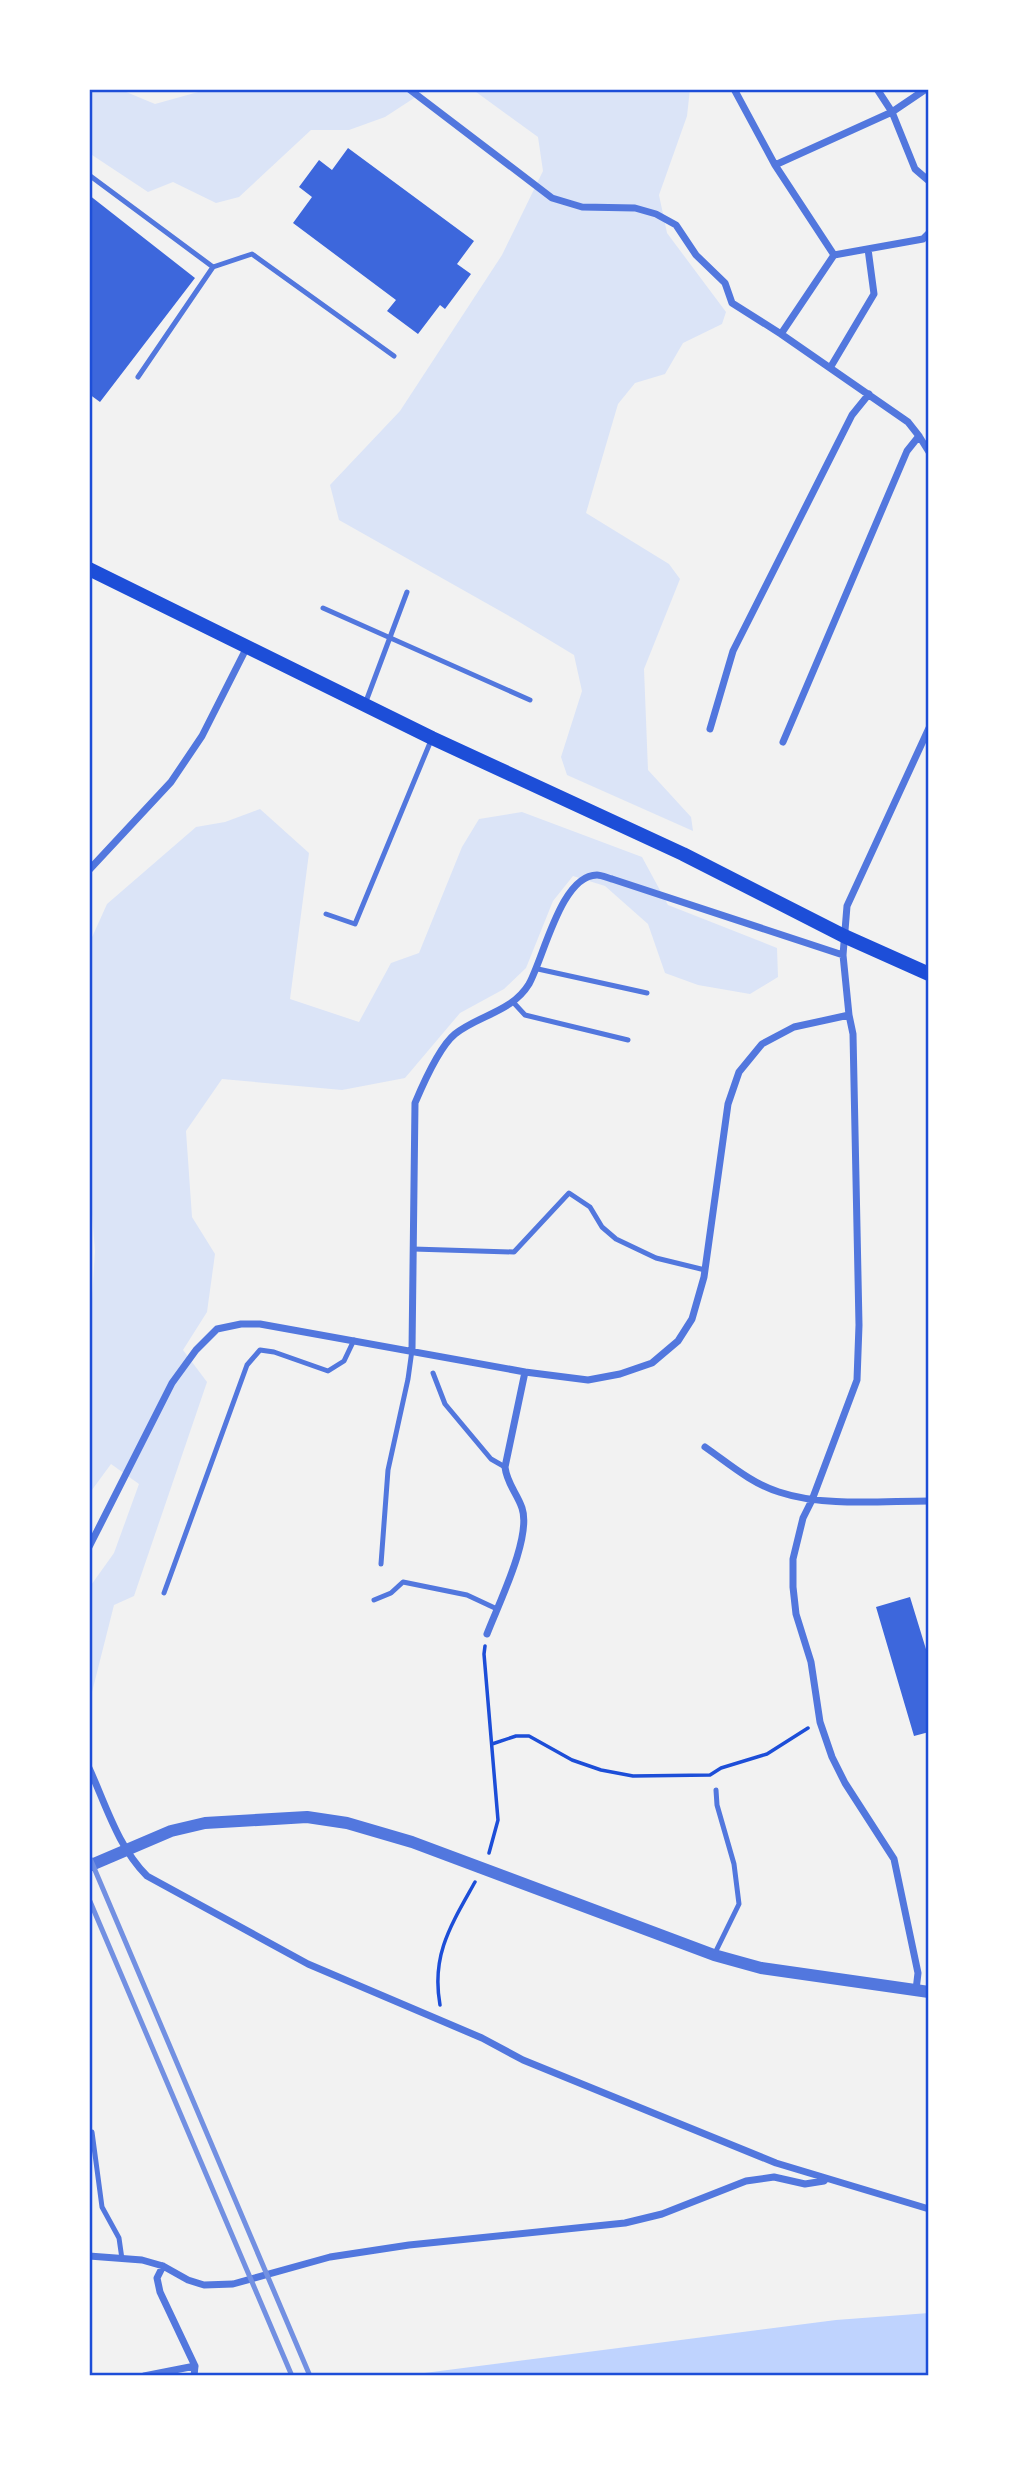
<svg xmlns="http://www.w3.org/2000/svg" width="1018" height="2465" font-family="Poppins,sans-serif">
<rect width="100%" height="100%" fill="#f2f2f2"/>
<!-- green -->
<path fill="#dbe4f7" d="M89,89h30l36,15 54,-15h219l-43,28 -36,13h-38l-72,67 -23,6 -43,-21 -25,10 -59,-39z
M472,89h218l-3,27 -28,79 8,38 59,79 -4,12 -39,19 -18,31 -30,9 -17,21 -32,109 83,51 11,15 -36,90 4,101 43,47 2,14 -126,-56 -6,-18 21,-66 -8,-36 -58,-35 -177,-100 -9,-35 70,-74 102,-156 41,-84 -5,-34z
M260,809l49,44 -19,146 69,23 32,-59 28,-10 43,-106 17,-28 43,-7 120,45 26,48 109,43 1,29 -28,17 -52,-9 -33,-12 -17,-49 -43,-38 -32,-10 -20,25 -27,67 -22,21 -44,24 -55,65 -63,12 -120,-11 -36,52 6,86 23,37 -8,58 -24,38 24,32 -73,214 -20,9 -25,99v-116l25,-35 25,-69 -28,-20 -22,30v-146l6,-97 -6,-74v-233l18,-40 89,-77 29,-5z"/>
<!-- water -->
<path fill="#bfd3fe" d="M929,2313v63h-528l435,-56z"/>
<!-- building -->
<path fill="#3d67dc" d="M348,148l126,93 -17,23 14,10 -26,35 -5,-4 -22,29 -31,-23 9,-11 -103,-77 19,-26 -13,-10 20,-27 13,10z
M89,195l106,83 -95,124 -11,-8z
M910,1597l19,62v73l-15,4 -38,-129z"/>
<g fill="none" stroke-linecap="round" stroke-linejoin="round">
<!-- path -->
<path stroke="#1d4ed8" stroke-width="3.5" d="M485,1646l-1,8 14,166 -9,33
M492,1744l24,-8h13l43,24 29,10 32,6 77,-1 11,-7 46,-14 41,-26
M440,2005c-9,-50 11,-80 35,-123"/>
<!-- service -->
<path stroke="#5277de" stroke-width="5" d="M89,175l124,92
M138,377l75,-110 39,-13 142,102
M323,608l207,92
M365,704l42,-112
M326,914l29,10 77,-186
M538,969l109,24
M513,1002l12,13 103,25
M413,1249l101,3 55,-59 21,14 12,20 14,12 40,19 49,12
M433,1373l12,31 46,55 14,8
M381,1564l7,-94 20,-91 4,-29
M164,1593l83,-228 13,-15 14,2 54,19 16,-10 10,-21
M374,1600l17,-7 12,-11 64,13 30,14
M714,1955l25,-51 -5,-40 -17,-59 -1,-15
M92,2132l10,75 17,31 3,21"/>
<!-- minor -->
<path stroke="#5277de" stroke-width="7" d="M409,89l143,109 30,9 53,1 21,6 20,11 20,30 29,28 7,20 49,31 127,88 11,14 10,16
M734,89l41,76 59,90 -53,79
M877,89l15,23 23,57 14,12
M775,165l117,-53 34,-23
M834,255l89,-16 6,-6
M830,368l44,-74 -6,-45
M710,729l23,-78 119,-236 17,-21
M783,742l124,-291 12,-15
M89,870l82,-88 31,-46 45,-89
M412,1350l3,-247c8,-19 24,-56 40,-69 24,-19 57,-22 74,-50 15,-27 32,-109 68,-109 4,0 11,3 15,4l231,76
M705,1447c23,16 47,37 74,45 45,15 102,9 150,9
M89,1547l83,-164 24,-33 21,-21 24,-5h19l265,48 63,8 32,-6 32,-11 26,-22 14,-22 12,-42 24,-173 11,-32 23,-28 32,-17 55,-12
M487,1634c11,-29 45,-97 35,-126 -5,-15 -15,-24 -17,-41l20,-95
M89,1768c17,37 29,79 58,108l161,88 174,74 41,22 253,103 153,46
M916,1990l2,-17 -24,-114 -49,-76 -13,-26 -12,-35 -9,-60 -15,-48 -3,-27v-28l10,-41 9,-18 45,-120 2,-55 -6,-291 -4,-19 -6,-60 4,-49 82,-178
M89,2256l53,4 21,6 25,14 16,5 29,-1 97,-27 79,-12 216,-22 37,-9 84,-33 28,-4 31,7 19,-3
M163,2266l-6,12 3,14 35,74 -1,10
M144,2376l51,-10"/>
<!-- tertiary -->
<path stroke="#5277de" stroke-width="12" d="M89,1866l82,-35 34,-8 102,-6 40,6 65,19 302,113 47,13 168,24"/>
<!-- secondary -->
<path stroke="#1d4ed8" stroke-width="14" d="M89,569l343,169 251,116 161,82 85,38"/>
<!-- rail -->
<path stroke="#7290e2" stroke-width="5" d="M89,1856l221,520
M89,1899l203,477"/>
</g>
<!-- border -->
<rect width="1018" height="2465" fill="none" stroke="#ffffff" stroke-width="182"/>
<rect x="91" y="91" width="836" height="2283" fill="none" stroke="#1d4ed8" stroke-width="2.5"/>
</svg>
